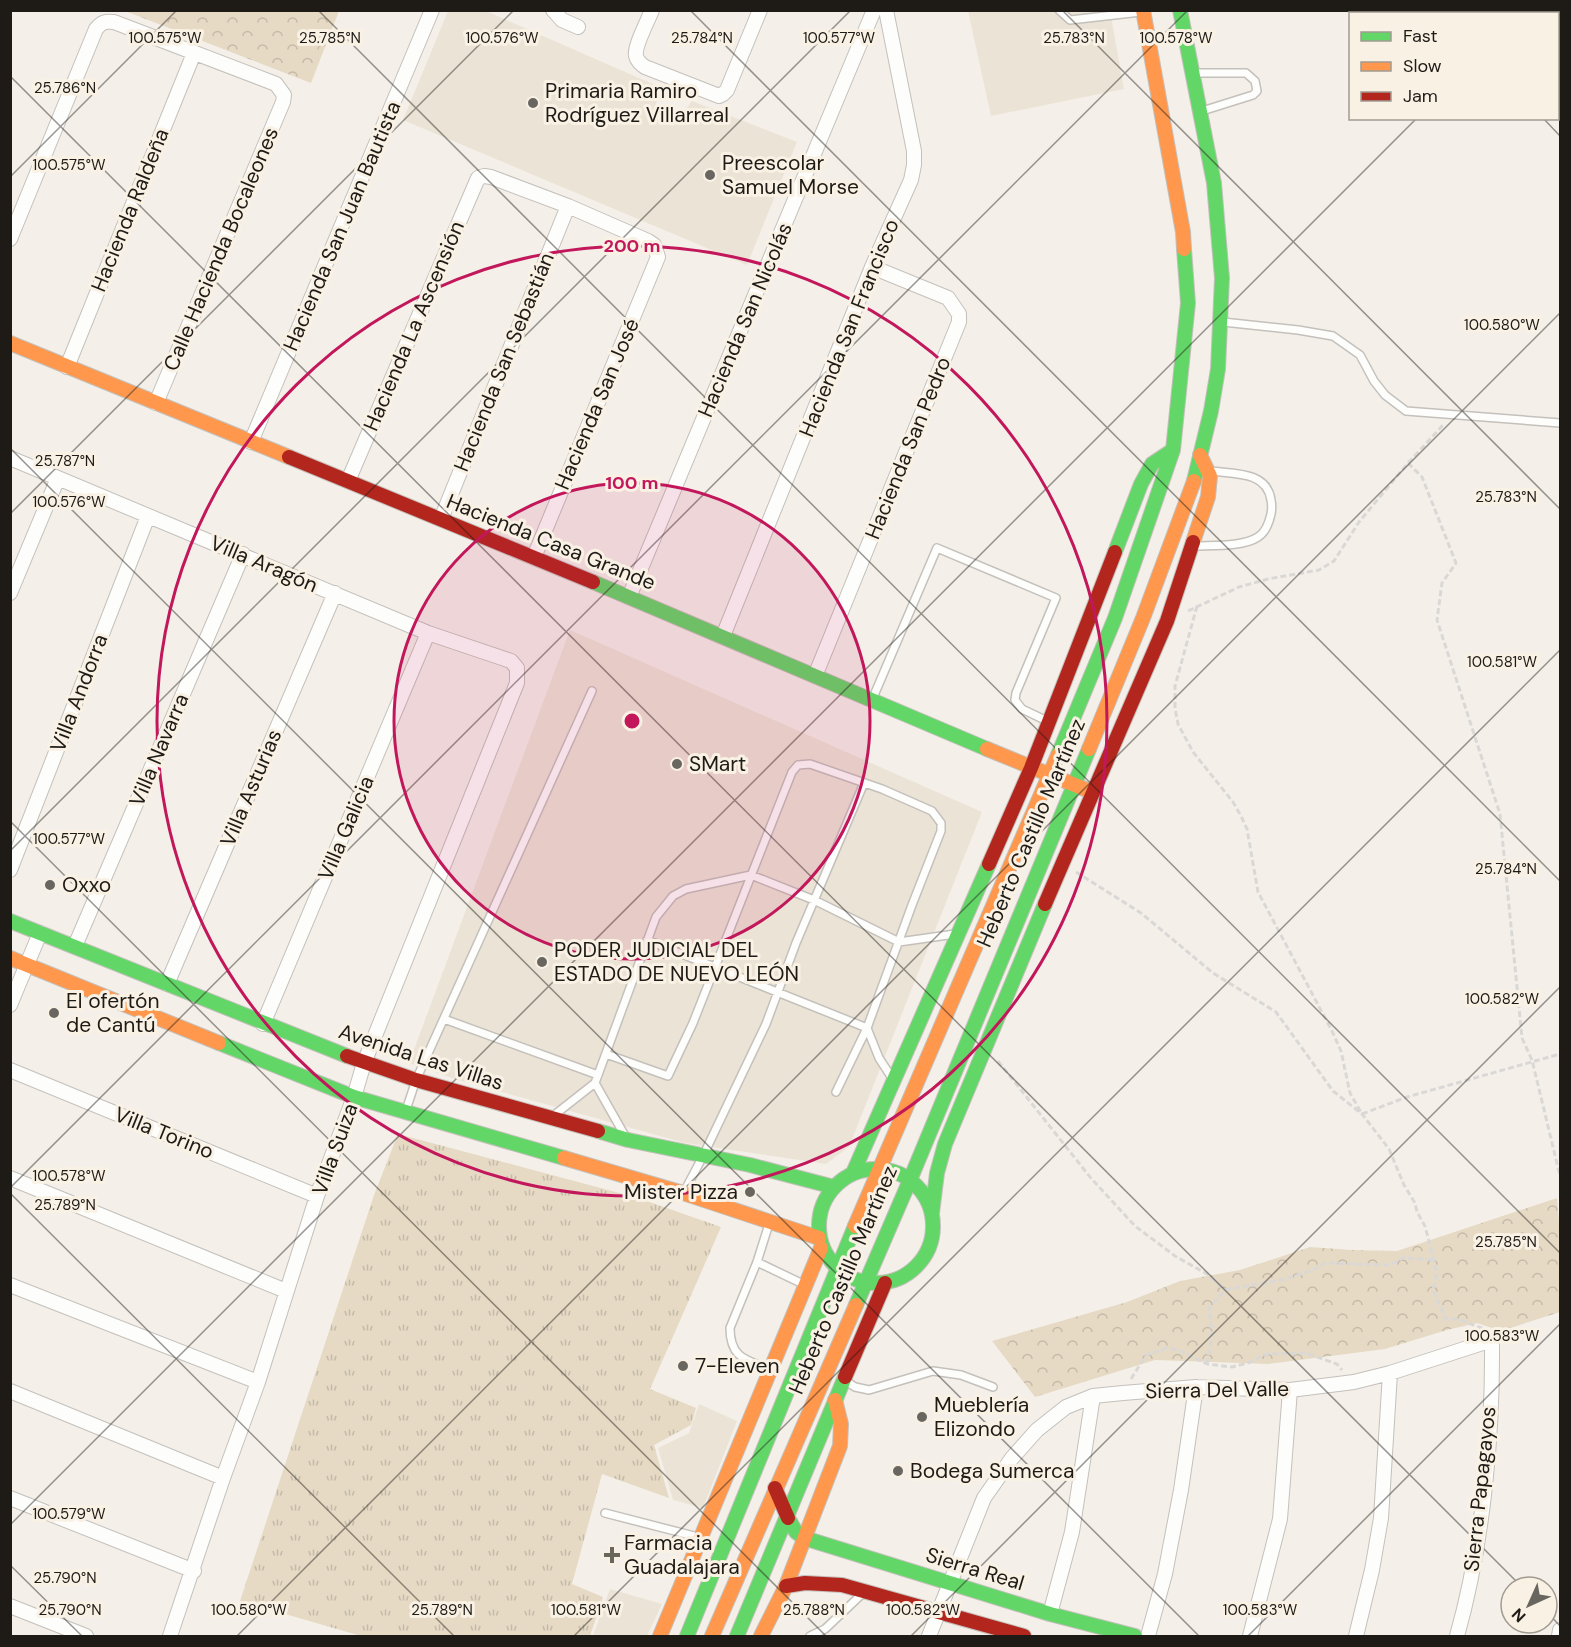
<svg xmlns="http://www.w3.org/2000/svg" width="1571" height="1647" font-family="'DM Sans',sans-serif">
<defs>
<pattern id="grass-tufts" width="24" height="20" patternUnits="userSpaceOnUse" patternTransform="scale(1.5)"><rect width="24" height="20" fill="#e6dac5"/><path d="M3 7l-1-3M5 7V3M7 7l1-3M15 17l-1-3M17 17v-4M19 17l1-3" fill="none" stroke="#c5baa8"/></pattern>
<pattern id="park-crowns" width="20" height="18" patternUnits="userSpaceOnUse" patternTransform="scale(1.5)"><rect width="20" height="18" fill="#e6dac5"/><path d="M2 6a3 3 0 1 1 6 0M12 15a3 3 0 1 1 6 0" fill="none" stroke="#c5baa8"/></pattern>
</defs>
<rect width="100%" height="100%" fill="#f4f0e9"/>
<!-- built -->
<path fill="#ebe4d6" d="M448,11h38l176,77 -11,29 22,9 19,-25 105,41 -50,123 -344,-145z
M968,11h142l14,78 -133,27z
M570,630l412,182 -133,335 -23,17 -141,-21 -230,-64 -46,-16z
M699,1404l38,17 -34,87 -30,-8 -15,-52 31,-15z
M610,1589l52,15 -15,32h-54z"/>
<!-- grass -->
<path fill="url(#grass-tufts)" d="M398,1134l240,64 83,29 -71,162 46,19 -5,17 -37,20 15,53 -67,-24 -30,110 31,13 -13,39h-229l-121,-35 134,-406z"/>
<!-- park -->
<path fill="url(#park-crowns)" d="M125,11l214,-1v1l-28,72z
M1557,1198l3,36v78l-59,19 -24,-8 -30,7 -62,19 -117,15 -113,-4 -120,37 -43,-56 135,-39 53,-21 60,-11 70,-23 42,3 45,1z"/>
<g fill="none" stroke-linecap="round" stroke-linejoin="round">
<defs>
<path id="lane" d="M1059,10l11,10 71,-8
M1194,73h52l9,8 2,10 -4,4 -51,16
M1223,322l75,8 35,6 27,19 14,26 11,14 21,16 154,12
M1194,546c18,-1 49,1 64,-9 8,-5 11,-14 13,-23 1,-5 1,-9 0,-14 -4,-29 -37,-26 -60,-29
M872,700l65,-152 119,50 -40,95 -1,7 7,9 25,12
M647,940l220,88 12,30 13,20
M444,1019l154,56
M606,1054l62,22 25,-53 99,-251 6,-7 12,-1 72,25 50,22 9,12v8l-29,74 -45,123 -31,64
M595,1083l30,53
M406,1110l10,-30 176,-389
M553,1116l42,-33 61,-166 17,-21 13,-7 65,-14 63,25 85,42 56,-8
M684,1192l19,-36 63,-132 30,-81 68,-160
M757,1262l12,-38
M770,1369c-24,-9 -40,-11 -40,-41l27,-66 46,22
M844,1380l11,7 14,3 64,-19 28,4 32,12
M605,1513l93,24
M810,1636l15,-7 38,-36"/>
<path id="street" d="M553,10l9,10 16,7
M652,10c-4,11 -18,36 -16,46 1,5 5,8 9,11l74,29 4,-2 4,-4 33,-80
M10,239l86,-210c6,-7 9,-8 18,-7l162,62 8,11 -1,7 -127,301
M67,367l127,-314
M251,442l181,-432
M10,458l418,175 83,28 6,7v15l-153,380 -10,34 -37,99 -59,186 -35,96 -53,158
M348,481l130,-303 6,-2 7,1 77,29 80,35 6,4 4,12 -124,300
M441,519l127,-313
M10,593l48,-115
M629,597l245,-587
M723,636l149,-369 39,-87 3,-15v-14l-28,-141
M815,676l144,-354v-8l-11,-16 -76,-31
M10,870l138,-354
M75,946l168,-392
M167,984l168,-391
M10,1005l30,-72
M263,1024l165,-391
M10,1070l307,126
M10,1178l276,113
M10,1285l248,97
M10,1391l213,87
M10,1498l184,73
M10,1606l76,30
M1050,1614l22,-82 21,-136
M929,1636l55,-138 28,-40 25,-28 29,-23 27,-11 30,-3 73,-6 94,3 64,-8 36,-9 102,-33c1,96 -9,204 -35,296
M1148,1636l17,-62 16,-84 15,-103
M1250,1636l30,-117 10,-129
M1356,1636l16,-66 9,-52 9,-145
M1559,1636l1,-6"/>
<path id="fast" d="M1180,10l34,173 8,95 -4,91 -7,42 -17,70
M1115,552l26,-68 11,-20 21,-14
M593,582l394,167
M1058,755l57,-137 58,-168 15,-147 -4,-54
M10,921l337,135
M219,1043l135,54 210,61
M598,1131l30,9 122,25 84,22
M819 1226a57 57 0 1 1 114 0a57 57 0 1 1-114 0Z
M853,1173l136,-309
M932,1213l5,-40 8,-29 100,-240
M856,1305l54,-125 179,-431
M788,1518l8,14 8,6 246,76 85,22
M687,1636l168,-410
M737,1636l108,-259"/>
<path id="slow" d="M1143,10l40,222 1,17
M10,343l279,114
M1193,542l15,-45 2,-21 -10,-21
M987,749l105,43
M1089,749l54,-131 51,-137
M10,958l209,85
M564,1158l119,35 136,45
M855,1226l203,-471
M660,1636l161,-388
M712,1636l144,-331
M761,1636l25,-50 54,-140 1,-22 -6,-24"/>
<path id="jam" d="M289,457l304,125
M989,864l42,-96 84,-216
M1045,904l122,-283 26,-79
M347,1056l69,24 182,51
M845,1377l40,-94
M775,1488l13,30
M786,1586l19,-3 37,2 182,51"/>
</defs>
<!-- lane casing -->
<use href="#lane" stroke="#c4c0bb" stroke-width="10"/>
<!-- street casing -->
<use href="#street" stroke="#c4c0bb" stroke-width="16"/>
<!-- fast casing -->
<use href="#fast" stroke="#c4c0bb" stroke-width="16"/>
<!-- slow casing -->
<use href="#slow" stroke="#c4c0bb" stroke-width="16"/>
<!-- jam casing -->
<use href="#jam" stroke="#c4c0bb" stroke-width="16"/>
<!-- path -->
<path stroke="#dad8d6" stroke-width="3" stroke-dasharray="6 3" stroke-linecap="butt" d="M1408,463l14,14 34,86 -14,20 -5,37 63,194 22,224 10,22 28,116
M1197,606l-22,80v22l3,16 15,28 40,50 8,14 6,13 11,63 74,139 9,20 9,42 12,21 45,-17 153,-43
M1188,611l51,-24 29,-8 51,-9 15,-9 25,-39 49,-59 36,-39
M1076,872l65,41 72,60 63,39 57,79 29,23 27,35 15,36 11,18 2,9 8,14 12,47 -4,17 13,29h12l26,10
M998,1061l92,116 45,49 40,30 32,18 18,16
M1207,1364l5,-30 -3,-26 16,-18 60,-11 28,-9 13,-7 64,2 13,-7 30,2
M1131,1379l15,-24 21,-7 11,2 29,14 25,3 16,-4 18,-9 40,-1 31,11 5,6"/>
<!-- lane -->
<use href="#lane" stroke="#fdfdfc" stroke-width="7"/>
<!-- street -->
<use href="#street" stroke="#fdfdfc" stroke-width="14"/>
<!-- fast -->
<use href="#fast" stroke="#63d668" stroke-width="14"/>
<!-- slow -->
<use href="#slow" stroke="#ff974d" stroke-width="14"/>
<!-- jam -->
<use href="#jam" stroke="#b3261e" stroke-width="14"/>
</g>
<!-- ticks -->
<path fill="none" stroke="#1e1b17" stroke-width="1.5" stroke-opacity="0.45" d="M318,10l1242,1243M690,10l870,871M1062,10l498,499M1435,10l3,4M1522,14l3,-4M10,76l1512,1511M1543,118l17,18M10,177l167,-167M10,448l1189,1188M10,514l504,-504M10,821l816,815M10,851l841,-841M10,1188l1178,-1178M10,1193l444,443M10,1525l1407,-1407M10,1565l72,71M1547,1612l13,14M237,1636l1323,-1323M574,1636l986,-986M911,1636l649,-649M1248,1636l312,-312"/>
<!-- distance rings -->
<circle cx="632" cy="721" r="238" fill="#c2185b" fill-opacity=".12"/>
<g fill="none" stroke="#c2185b" stroke-width="3">
<circle cx="632" cy="721" r="238"/>
<circle cx="632" cy="721" r="475"/>
</g>
<!-- markers -->
<g fill="#696660" stroke="#f9f1e4" stroke-width="2">
<circle cx="533" cy="103" r="6"/>
<circle cx="710" cy="175" r="6"/>
<circle cx="677" cy="764" r="6"/>
<circle cx="50" cy="885" r="6"/>
<circle cx="542" cy="962" r="6"/>
<circle cx="54" cy="1013" r="6"/>
<circle cx="750" cy="1192" r="6"/>
<circle cx="683" cy="1366" r="6"/>
<circle cx="922" cy="1417" r="6"/>
<circle cx="898" cy="1471" r="6"/>
<path d="M609 1546h6v6h6v6h-6v6h-6v-6h-6v-6h6z"/>
</g>
<g text-anchor="middle" dominant-baseline="central" stroke-width="6" stroke-linejoin="round" paint-order="stroke">
<!-- poi labels -->
<g font-size="21" fill="#1e1b17" stroke="#f9f1e4" text-anchor="start">
<text x="545" y="91">Primaria Ramiro<tspan x="545" dy="24">Rodríguez Villarreal</tspan></text>
<text x="722" y="163">Preescolar<tspan x="722" dy="24">Samuel Morse</tspan></text>
<text x="689" y="764">SMart</text>
<text x="62" y="885">Oxxo</text>
<text x="554" y="950">PODER JUDICIAL DEL<tspan x="554" dy="24">ESTADO DE NUEVO LEÓN</tspan></text>
<text x="66" y="1001">El ofertón<tspan x="66" dy="24">de Cantú</tspan></text>
<text x="738" y="1192" text-anchor="end">Mister Pizza</text>
<text x="695" y="1366">7-Eleven</text>
<text x="934" y="1405">Mueblería<tspan x="934" dy="24">Elizondo</tspan></text>
<text x="910" y="1471">Bodega Sumerca</text>
<text x="624" y="1543">Farmacia<tspan x="624" dy="24">Guadalajara</tspan></text>
</g>
<!-- street labels -->
<g font-size="21" fill="#1e1b17" stroke="#f9f1e4">
<text transform="translate(130 210) rotate(-68)">Hacienda Raldeña</text>
<text transform="translate(342 226) rotate(-67)">Hacienda San Juan Bautista</text>
<text transform="translate(221 249) rotate(-67)">Calle Hacienda Bocaleones</text>
<text transform="translate(745 320) rotate(-67)">Hacienda San Nicolás</text>
<text transform="translate(414 326) rotate(-67)">Hacienda La Ascensión</text>
<text transform="translate(849 328) rotate(-68)">Hacienda San Francisco</text>
<text transform="translate(504 362) rotate(-68)">Hacienda San Sebastián</text>
<text transform="translate(597 404) rotate(-67)">Hacienda San José</text>
<text transform="translate(908 448) rotate(-68)">Hacienda San Pedro</text>
<text transform="translate(551 542) rotate(22)">Hacienda Casa Grande</text>
<text transform="translate(264 564) rotate(23)">Villa Aragón</text>
<text transform="translate(79 693) rotate(-69)">Villa Andorra</text>
<text transform="translate(159 750) rotate(-67)">Villa Navarra</text>
<text transform="translate(251 788) rotate(-67)">Villa Asturias</text>
<text transform="translate(346 828) rotate(-67)">Villa Galicia</text>
<text transform="translate(1031 833) rotate(-67)">Heberto Castillo Martínez</text>
<text transform="translate(421 1057) rotate(18)">Avenida Las Villas</text>
<text transform="translate(164 1133) rotate(22)">Villa Torino</text>
<text transform="translate(335 1149) rotate(-70)">Villa Suiza</text>
<text transform="translate(843 1280) rotate(-67)">Heberto Castillo Martínez</text>
<text transform="translate(1217 1390) rotate(-1)">Sierra Del Valle</text>
<text transform="translate(1480 1489) rotate(-84)">Sierra Papagayos</text>
<text transform="translate(975 1569) rotate(17)">Sierra Real</text>
</g>
</g>
<g font-size="15" text-anchor="middle" fill="#1e1b17" stroke="#f9f1e4" stroke-width="6" stroke-linejoin="round" paint-order="stroke">
<text x="165" y="43">100.575°W</text>
<text x="330" y="43">25.785°N</text>
<text x="502" y="43">100.576°W</text>
<text x="702" y="43">25.784°N</text>
<text x="839" y="43">100.577°W</text>
<text x="1074" y="43">25.783°N</text>
<text x="1176" y="43">100.578°W</text>
<text x="65" y="93">25.786°N</text>
<text x="69" y="170">100.575°W</text>
<text x="1502" y="330">100.580°W</text>
<text x="65" y="466">25.787°N</text>
<text x="1506" y="502">25.783°N</text>
<text x="69" y="507">100.576°W</text>
<text x="1502" y="667">100.581°W</text>
<text x="69" y="844">100.577°W</text>
<text x="1506" y="874">25.784°N</text>
<text x="1502" y="1004">100.582°W</text>
<text x="69" y="1181">100.578°W</text>
<text x="65" y="1210">25.789°N</text>
<text x="1506" y="1247">25.785°N</text>
<text x="1502" y="1341">100.583°W</text>
<text x="69" y="1519">100.579°W</text>
<text x="65" y="1583">25.790°N</text>
<text x="70" y="1615">25.790°N</text>
<text x="249" y="1615">100.580°W</text>
<text x="442" y="1615">25.789°N</text>
<text x="586" y="1615">100.581°W</text>
<text x="814" y="1615">25.788°N</text>
<text x="923" y="1615">100.582°W</text>
<text x="1260" y="1615">100.583°W</text>
</g>
<circle cx="632" cy="721" r="9" fill="#c2185b" stroke="#f9f1e4" stroke-width="3"/>
<g font-size="18" text-anchor="middle" font-weight="bold" fill="#c2185b" stroke="#f9f1e4" stroke-width="6" stroke-linejoin="round" paint-order="stroke">
<text x="632" y="252">200 m</text>
<text x="632" y="489">100 m</text>
</g>
<!-- border -->
<rect width="1571" height="1647" fill="none" stroke="#1e1b17" stroke-width="24"/>
<!-- legend -->
<rect x="1349" y="12" width="210" height="108" fill="#f9f1e4" stroke="#a19b92" stroke-width="1.5"/>
<rect x="1361" y="32" width="30" height="9" fill="#63d668" stroke="#a19b92" stroke-width="1.5"/>
<text x="1403" y="42" font-size="18" fill="#1e1b17">Fast</text>
<rect x="1361" y="62" width="30" height="9" fill="#ff974d" stroke="#a19b92" stroke-width="1.5"/>
<text x="1403" y="72" font-size="18" fill="#1e1b17">Slow</text>
<rect x="1361" y="92" width="30" height="9" fill="#b3261e" stroke="#a19b92" stroke-width="1.5"/>
<text x="1403" y="102" font-size="18" fill="#1e1b17">Jam</text>
<!-- north arrow -->
<g transform="translate(1529 1605) rotate(225)"><circle r="28" fill="#f9f1e4" stroke="#a19b92" stroke-width="1.5"/>
<path d="M0-4.5L10 22L0 15L-10 22Z" fill="#696660"/>
<text y="-9" font-size="16" font-weight="bold" text-anchor="middle" fill="#1e1b17">N</text>
</g>
</svg>
